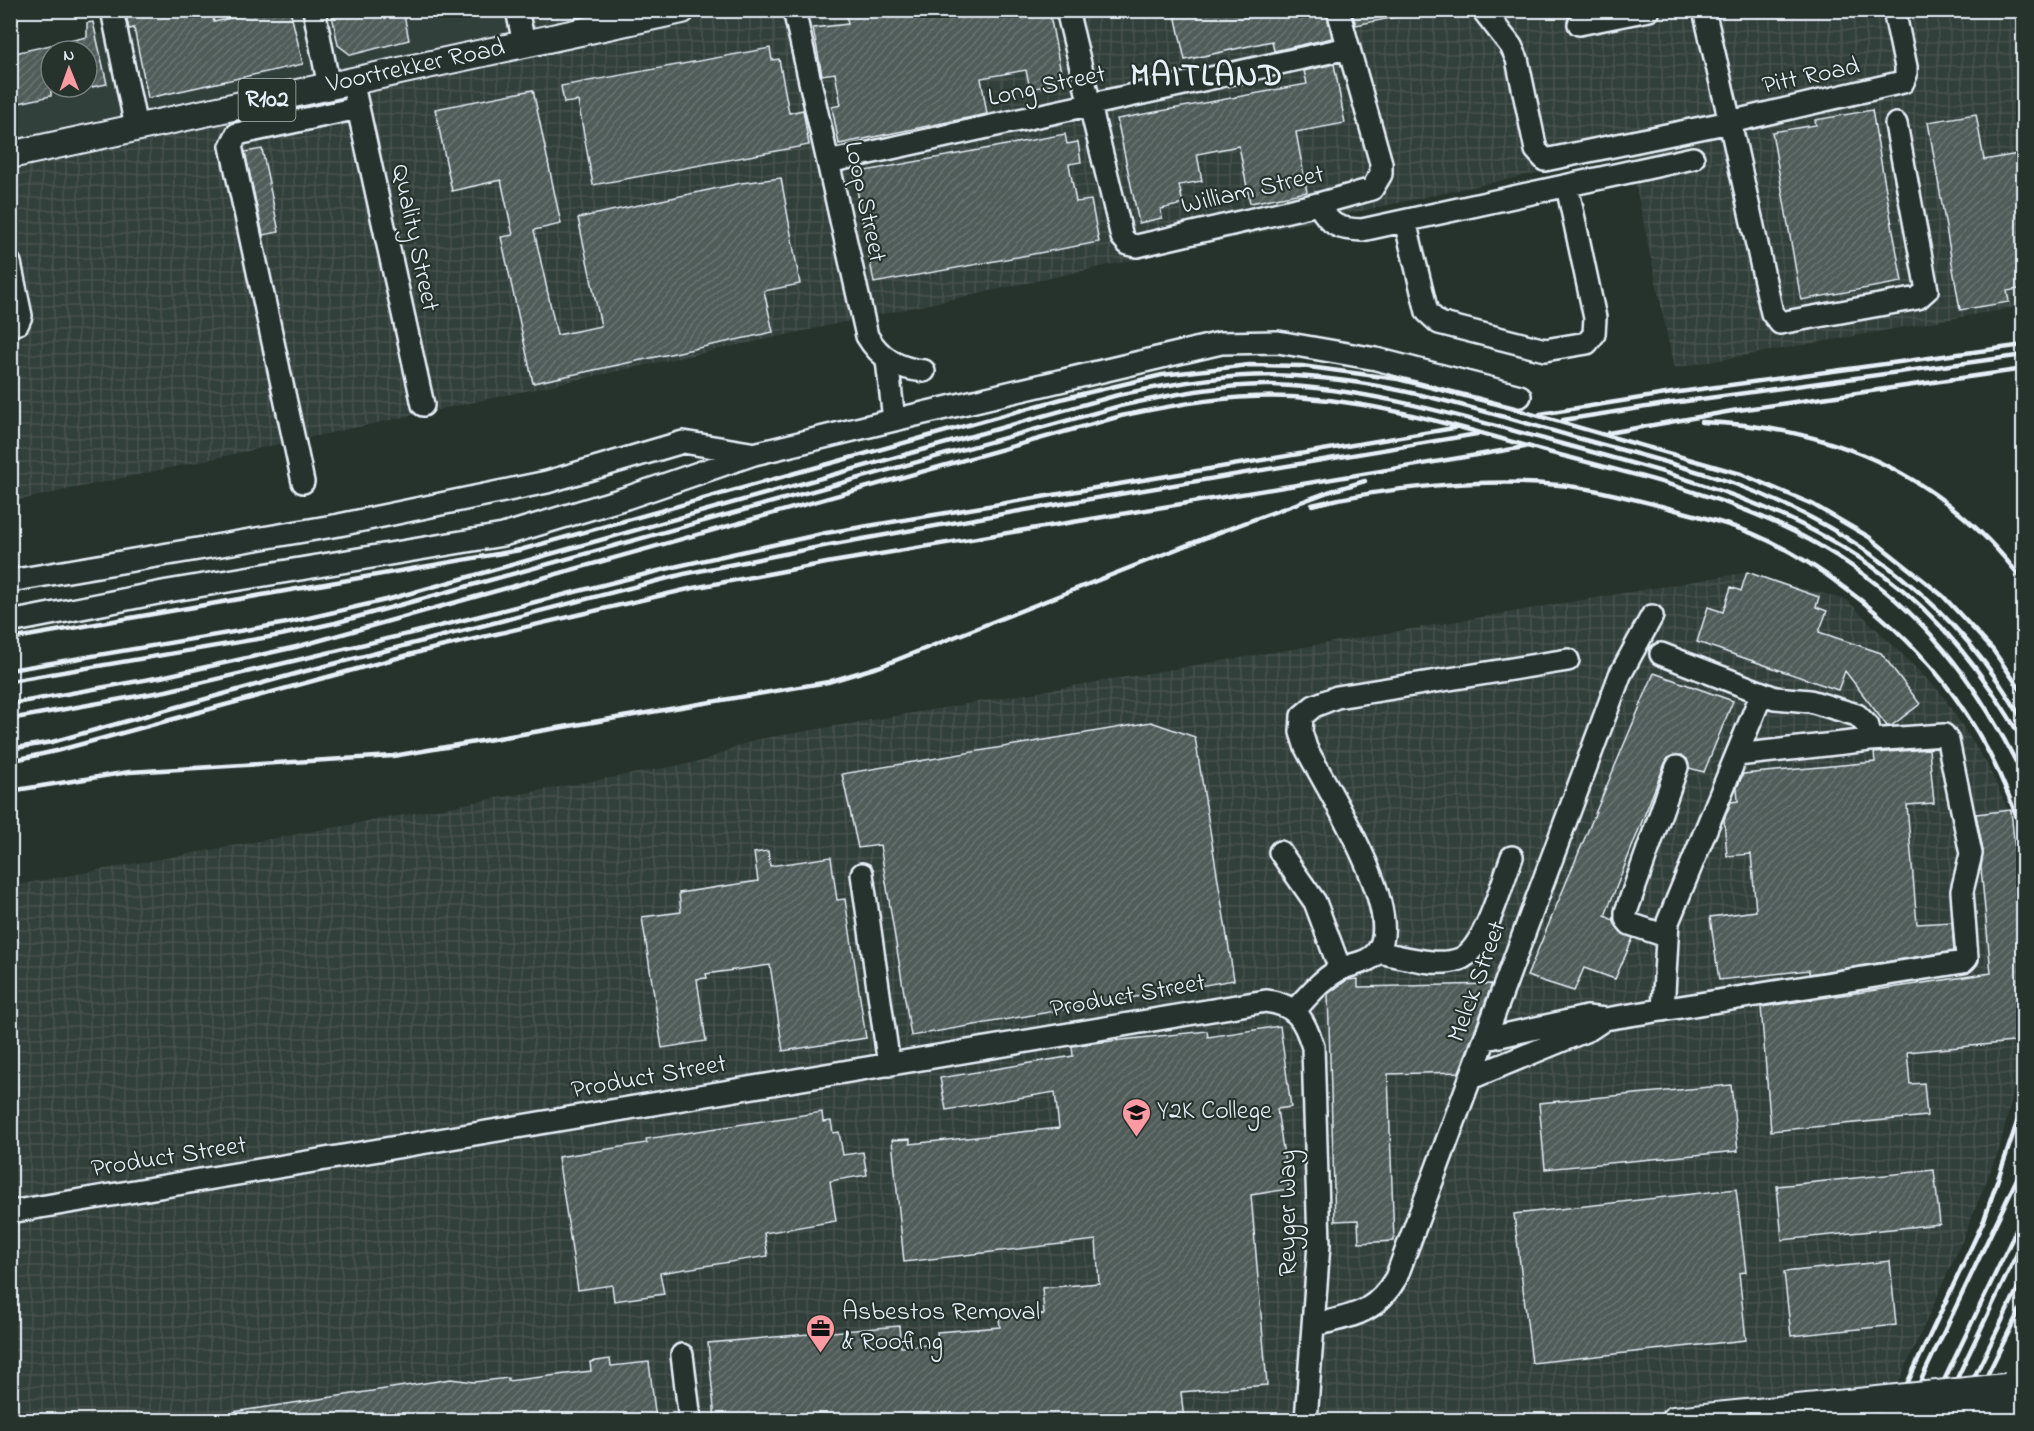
<svg xmlns="http://www.w3.org/2000/svg" width="2034" height="1431" font-family="'Indie Flower',sans-serif">
<defs>
<pattern id="industrial-grid" width="8" height="8" patternUnits="userSpaceOnUse" patternTransform="scale(1.5)"><rect width="8" height="8" fill="#333f3a"/><path d="M0 4h8M4 0v8" fill="none" stroke="#47524e"/></pattern>
<pattern id="building-hatch" width="6" height="6" patternUnits="userSpaceOnUse" patternTransform="scale(1.5)"><rect width="6" height="6" fill="#505c59"/><path d="M-1 1l2-2M0 6l6-6M5 7l2-2" fill="none" stroke="#697472"/></pattern>
</defs>
<rect width="100%" height="100%" fill="#26332d"/>
<filter id="ink" filterUnits="userSpaceOnUse"><feTurbulence type="fractalNoise" baseFrequency=".0167" numOctaves="2"/><feDisplacementMap in="SourceGraphic" scale="12" xChannelSelector="R" yChannelSelector="G"/><feConvolveMatrix kernelMatrix="1 2 1 2 8 2 1 2 1" color-interpolation-filters="sRGB"/></filter>
<g filter="url(#ink)">
<!-- built -->
<path fill="#333f3a" fill-rule="evenodd" d="M112,10l405,1 7,32 -513,112 -1,-102 107,-23zM51,51h36v36h-36z"/>
<!-- industrial -->
<path fill="url(#industrial-grid)" d="M517,11h1506v295l-349,62 -45,-215 -1618,349 -1,-347 514,-111z
M1743,573l104,27 94,93 46,71 21,46 15,73v170l-24,97 -36,89 -81,181h-1871v-534l692,-125 50,-21z"/>
<!-- building -->
<path fill="url(#building-hatch)" stroke="#e8f1f8" stroke-width="1.5" d="M125,10h87l2,12 50,-12h26l13,54 -155,34 -14,-70 -5,1z
M331,10h72l6,30 -58,15 -13,-10z
M861,10h188l14,73 -33,6 -4,-19 -45,8 6,36 -148,30 -7,-37 9,-2 -6,-32 -13,2 -9,-47 35,-4 -2,-11z
M1174,10h152l6,28 -58,13 -2,-10 -87,19z
M1351,10h44l1,7 -40,8z
M93,22l14,62 -20,4v-37h-36v-4v49l-41,9v-51l77,-17v-14z
M770,48l2,12 7,-1 10,54 14,-3 6,35 -216,40 -15,-84 -14,2 -3,-17z
M1334,64l11,59 -49,9 11,60 -57,11 -11,-57 -42,8 5,27 -23,4 4,19 -22,5 1,9 -23,5 -22,-104 190,-35 -3,-13z
M533,90l28,134 -27,6 23,105 44,-9 -23,-108 163,-35 40,-5 19,106 -36,7 9,41 -240,51 -32,-146 12,-2 -12,-55 -49,11 -17,-82z
M1872,110l30,172 -101,18 -29,-168 44,-7 -1,-5z
M1976,114l8,46 40,-7v135l-17,3 2,11 -49,8 -32,-188z
M1065,134l2,10 11,-2 3,20 -12,2 7,38 15,-2 8,42 -225,41 -20,-110z
M262,149l17,83 -16,3 -18,-83z
M1747,572l72,25 -3,10 11,4 -8,21 62,21 39,51 -29,22h-4l-42,-55 -7,19 -141,-48 11,-35 15,5 8,-25 10,4z
M1654,673l79,28 -29,71 -15,-4 -2,-9 -6,-4 -12,2 -4,6 -60,153 8,4 8,12 12,6 -18,41 -31,-11 -10,23 -47,-15z
M1151,722l44,15 39,243 -323,56 -31,-191 -22,3 -16,-74z
M1929,749l5,54 -27,2 10,119 35,-2 2,29 -145,23v-4l-90,10 -9,-63 46,-6 -5,-57 -24,2 -3,-36 7,-18 7,-1 -1,-13 6,-14 132,-12 -1,-9z
M2011,810l13,131v100l-117,11 3,32 14,-1 3,33 -156,15 -10,-124 230,-34 -10,-105 2,-17 -7,-37z
M768,851l2,15 61,-9 6,43 8,-1 21,139 -83,13 -13,-86 -64,9 1,4 -10,1 9,62 -44,7 -20,-131 39,-5 -2,-19 79,-12 -4,-28z
M1358,979v8l134,-3 -33,88 -71,2 6,167 -35,2 -1,-23 -23,1 -7,-227 19,-14z
M1280,1026l11,81 -14,2 12,80 -38,6 16,190 -86,7 3,28h-469l-7,-77 191,-17 2,21 37,-3 -1,-12 63,-5 -1,-9 45,-4 -2,-26 57,-5 -3,-43 -192,22 -12,-122 18,-1v5l149,-16 -4,-36 -109,18 -6,-32 133,-22 -1,-10 21,-3 114,-12 1,6z
M1731,1085l7,66 -193,18 -6,-66z
M822,1112l1,10 8,-1 2,12 6,-1 4,23 20,-3 4,23 -37,6 6,40 -72,12 4,23 -108,17 4,21 -50,7 -2,-16 -34,5 -20,-133 89,-14 -1,-4z
M1934,1170l6,54 -158,16 -5,-54z
M1736,1189l10,83 -7,1 7,67 -214,23 -18,-149z
M1890,1261l6,64 -105,11 -7,-64z
M610,1359l1,7 38,-4 7,58h-422v-8l217,-33 23,3 34,-4v3l83,-10 -1,-9z"/>
<g fill="none" stroke-linecap="round" stroke-linejoin="round">
<defs>
<path id="minor" d="M112,10l24,117
M314,10l15,77
M517,10l7,33
M794,10l73,326c13,22 31,33 57,35
M1067,10l55,227 6,7 9,2 181,-42 54,-15 9,-15v-11l-43,-153
M1483,10l28,36 6,13 19,91 9,10 185,-38 42,191 8,10 138,-25 9,-8 -31,-166
M1704,10l26,112 173,-40 3,-7v-8l-12,-57
M1579,24l70,-14
M355,94l68,311
M828,162l520,-114
M1318,204c13,22 19,25 44,26l331,-72
M1405,221l22,91 12,11 106,27 42,-7 7,-9 1,-16 -28,-132
M10,263l11,53 -3,7 -8,2
M887,360l7,60 327,-77 57,-1 98,17 144,37
M303,482l-72,-336 6,-12 121,-26
M10,581l329,-56 208,-43 136,-40 67,11
M10,622l158,-31 335,-56 123,-37 128,-44 140,-34
M1661,654l114,44 35,3 47,14 11,11 2,14
M1280,852l35,50 25,67
M862,874l27,191
M1666,936l-36,-12 -4,-5v-7l51,-145
M1377,952c24,4 60,16 83,7 25,-10 42,-77 52,-102
M1663,1010l5,-88 94,-229
M1294,1011c13,-14 26,-30 43,-40 13,-8 30,-6 40,-19 30,-39 -51,-165 -71,-204l-5,-16 1,-16 12,-10 23,-9 231,-37
M1486,1039l101,-22 18,2 358,-57 4,-4 -5,-67 9,-37 -23,-113 -4,-6 -74,5 -133,15
M1471,1078l119,-49 12,-8
M10,1212l1256,-211c31,4 38,18 47,46l6,197 -13,176
M1315,1325c38,-10 59,-10 81,-47l224,-603 32,-59
M682,1355l8,65"/>
<path id="major" d="M10,155l672,-145
M2003,1410l21,-2
M1674,1420l174,-17"/>
</defs>
<!-- minor casing -->
<use href="#minor" stroke="#e8f1f8" stroke-width="26"/>
<!-- major casing -->
<use href="#major" stroke="#e8f1f8" stroke-width="30"/>
<!-- minor -->
<use href="#minor" stroke="#26332d" stroke-width="21"/>
<!-- major -->
<use href="#major" stroke="#26332d" stroke-width="26"/>
<!-- rail -->
<path stroke="#e8f1f8" stroke-width="4.5" d="M2017,384l7,-1
M1540,414l132,-21 352,-48
M1563,420l109,-17 352,-48
M1701,422c131,4 243,53 323,160
M1608,433l124,-22 292,-42
M1312,505c73,-18 172,-27 247,-20 35,3 69,13 102,21 32,9 65,16 95,29 33,14 62,33 90,54 89,65 144,143 178,249
M10,639l510,-89 545,-152 97,-23 87,-10 53,1 96,13 99,25 244,70 71,30 57,33 74,59 50,54 31,45
M10,670l277,-47 99,-23 732,-205c58,-12 118,-23 177,-19 96,5 187,35 279,61 54,15 109,28 161,47 123,45 225,124 289,239
M10,681l271,-46 54,-12 785,-217c50,-11 101,-22 153,-21 92,3 182,30 271,54 119,33 239,60 340,136 59,44 104,104 140,168
M10,704l151,-27 135,-30 825,-231c56,-12 113,-22 171,-19 85,4 167,30 249,53 108,29 222,52 315,119 78,54 127,124 168,209
M10,719l156,-28 250,-59 262,-66 148,-33 628,-105
M10,749l42,-7 250,-70 382,-98 145,-29 196,-35 452,-76
M10,761l46,-10 367,-100 270,-63 139,-26 693,-115
M10,791l119,-19 264,-16 435,-74 53,-16 339,-134 108,-40 37,-11
M1890,1420l94,-200 40,-118
M1902,1420l122,-256
M1925,1420l99,-206
M1937,1420l87,-181
M1953,1420l71,-144
M1965,1420l59,-119"/>
<defs>
<path id="major-bridge" d="M1848,1403l158,-16
M1891,1420l112,-10"/>
</defs>
<!-- major-bridge casing -->
<use href="#major-bridge" stroke="#e8f1f8" stroke-width="30" stroke-linecap="butt"/>
<!-- major-bridge -->
<use href="#major-bridge" stroke="#26332d" stroke-width="26"/>
</g>
</g>
<!-- icons -->
<defs>
<symbol id="school-pin" viewBox="-11 -11 22 30"><path d="M0 17L-7.5 6A9.5 9.5 0 1 1 7.5 6Z" fill="#ff9aa2" stroke="#26332d"/><path d="M0-5L7-2L0 1L-7-2ZM-4 1L0 2.5L4 1V4Q0 6-4 4Z" fill="#111"/></symbol>
<symbol id="office-pin" viewBox="-11 -11 22 30"><path d="M0 17L-7.5 6A9.5 9.5 0 1 1 7.5 6Z" fill="#ff9aa2" stroke="#26332d"/><path d="M-6-3h4V-5.5h4V-3h4V5H-6ZM-1-4.5V-3h2v-1.5ZM-6 0V1H6V0Z" fill="#111"/></symbol>
</defs>
<g fill-rule="evenodd">
<use href="#school-pin" x="1120" y="1096" width="33" height="45"/>
<use href="#office-pin" x="804" y="1312" width="33" height="45"/>
</g>
<g text-anchor="middle" dominant-baseline="central" stroke-width="4.5" stroke-linejoin="round" paint-order="stroke">
<!-- shield labels -->
<rect fill="#26332d" stroke="#aeb8bb" stroke-width="1.5" x="238.5" y="79" width="57" height="42" rx="4.5"/>
<g font-size="24" font-weight="bold" fill="#e8f1f8">
<text x="267" y="100">R102</text>
</g>
<!-- street labels -->
<g font-size="26" fill="#e8f1f8" stroke="#26332d">
<text transform="translate(416 67) rotate(-12)">Voortrekker Road</text>
<text transform="translate(1811 77) rotate(-12)">Pitt Road</text>
<text transform="translate(1047 87) rotate(-12)">Long Street</text>
<text transform="translate(1253 191) rotate(-13)">William Street</text>
<text transform="translate(864 202) rotate(78)">Loop Street</text>
<text transform="translate(414 238) rotate(78)">Quality Street</text>
<text transform="translate(1478 982) rotate(-70)">Melck Street</text>
<text transform="translate(1128 997) rotate(-10)">Product Street</text>
<text transform="translate(649 1078) rotate(-10)">Product Street</text>
<text transform="translate(169 1158) rotate(-9)">Product Street</text>
<text transform="translate(1289 1213) rotate(-90)">Reyger Way</text>
</g>
<!-- poi labels -->
<g font-size="26" fill="#e8f1f8" stroke="#26332d" text-anchor="start">
<text x="1157" y="1112">Y2K College</text>
<text x="842" y="1313">Asbestos Removal<tspan x="842" dy="30">&amp; Roofing</tspan></text>
</g>
<!-- district labels -->
<g font-size="32" font-weight="bold" letter-spacing="1.5" fill="#e8f1f8" stroke="#26332d">
<text x="1207" y="77">MAITLAND</text>
</g>
</g>
<!-- margin -->
<rect width="2034" height="1431" fill="none" stroke="#26332d" stroke-width="36"/>
<rect x="18" y="18" width="1998" height="1395" fill="none" stroke="#e8f1f8" stroke-width="2" filter="url(#ink)"/>
<!-- north arrow -->
<g transform="translate(69 69) rotate(359)"><circle r="28" fill="#26332d" stroke="#747f7e" stroke-width="1.5"/>
<path d="M0-4.5L10 22L0 15L-10 22Z" fill="#ff9aa2"/>
<text y="-9" font-size="16" font-weight="bold" text-anchor="middle" fill="#e8f1f8">N</text>
</g>
</svg>
